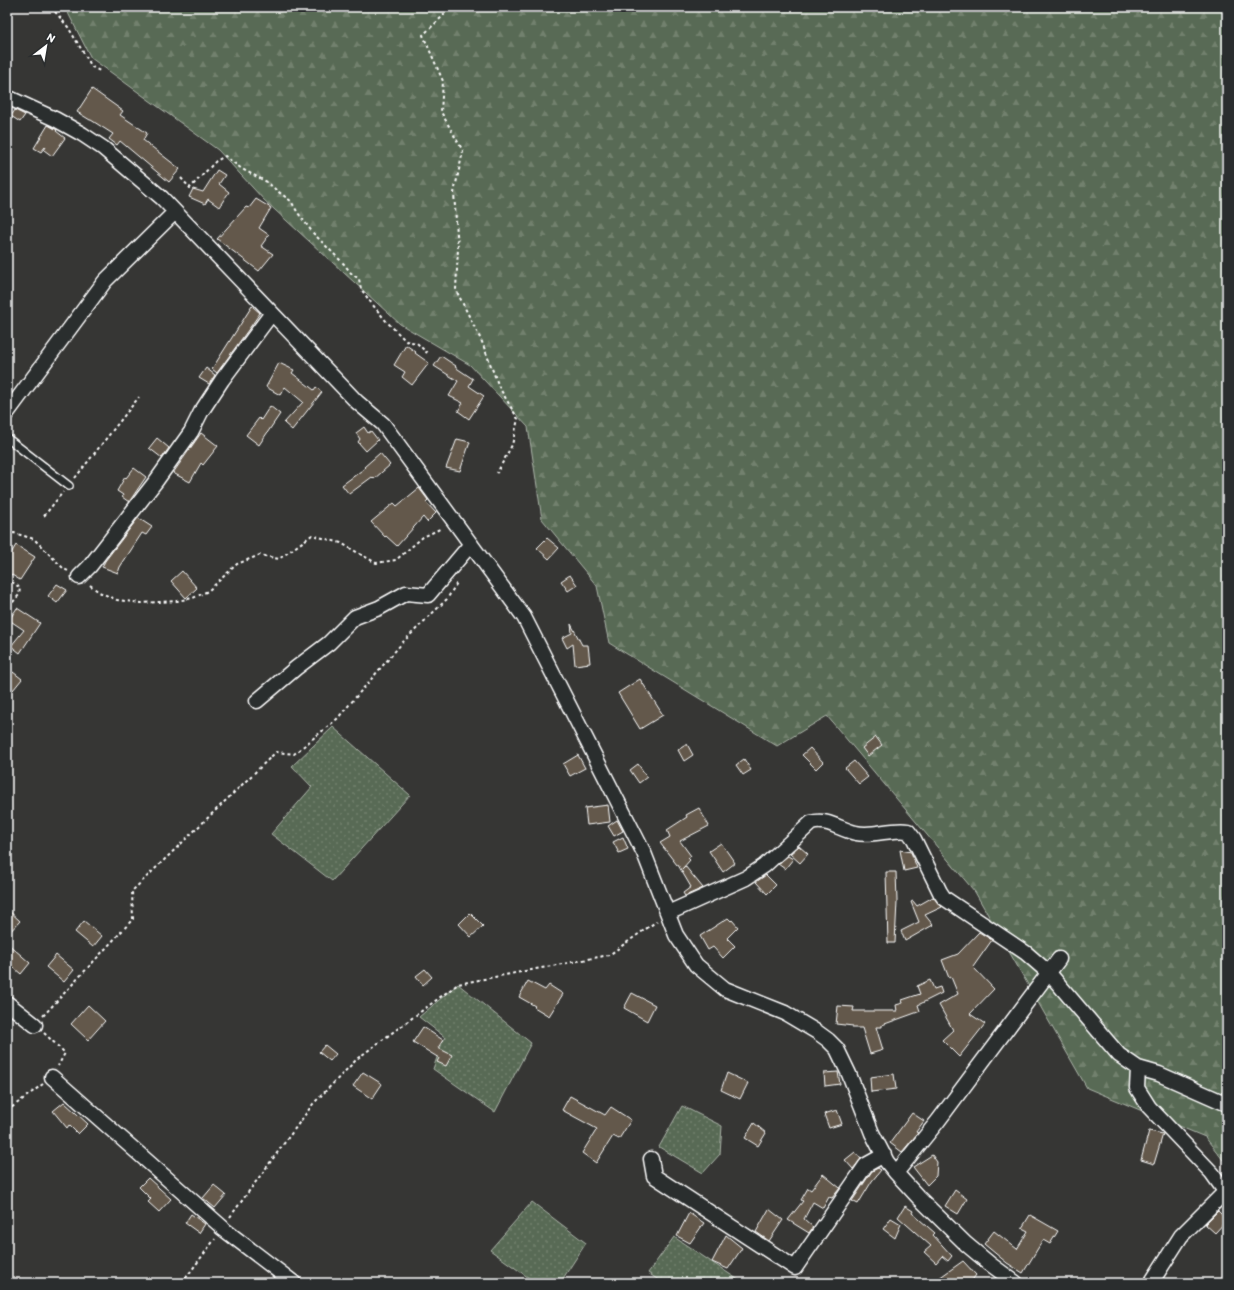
<svg xmlns="http://www.w3.org/2000/svg" width="1234" height="1290" font-family="Itim,sans-serif">
<defs>
<pattern id="grass-dots" width="8" height="8" patternUnits="userSpaceOnUse"><rect width="8" height="8" fill="#596b55"/><path d="M2 2h.1M6 6h.1" fill="none" stroke="#72816e" stroke-width="1.8" stroke-linecap="round"/></pattern>
<pattern id="forest-firs" width="22" height="20" patternUnits="userSpaceOnUse"><rect width="22" height="20" fill="#596b55"/><path d="M5 1l3.5 6h-7zM16 11l3.5 6h-7z" fill="#72816e"/></pattern>
</defs>
<rect width="100%" height="100%" fill="#363634"/>
<filter id="ink" filterUnits="userSpaceOnUse"><feTurbulence type="fractalNoise" baseFrequency=".025" numOctaves="2"/><feDisplacementMap in="SourceGraphic" scale="8" xChannelSelector="R" yChannelSelector="G"/><feConvolveMatrix kernelMatrix="1 2 1 2 8 2 1 2 1" color-interpolation-filters="sRGB"/></filter>
<g filter="url(#ink)">
<!-- grass -->
<path fill="url(#grass-dots)" stroke="#acb5aa" d="M333,727l77,68 -78,86 -61,-47 41,-47 -20,-21z
M458,984l73,59 -36,69 -62,-43 10,-29 3,-2 -27,-21z
M682,1106l40,20 -2,28 -17,19 -44,-26z
M532,1202l54,41 -26,40h-24l-46,-33z
M674,1237l69,46h-80l-15,-10z"/>
<!-- forest -->
<path fill="url(#forest-firs)" stroke="#acb5aa" d="M65,7h1162v1158l-22,-28 -118,-49 -112,-196 -148,-176 -50,30 -168,-103 -12,-57 -55,-67 -14,-92 -58,-62 -70,-41 -136,-124 -46,-50 -127,-92z"/>
<!-- building -->
<path fill="#64594b" stroke="#fff" d="M92,89l31,22 -3,4 27,18 -4,7 37,29 -11,13 -49,-41 -3,4 -8,-6 4,-5 -22,-14h-1l-13,-8z
M15,110l10,5 -5,7 -9,-6z
M48,125l9,5 -1,1 9,7 -13,18 -8,-6 2,-3h-1l-4,5 -7,-4z
M217,170l8,5 -6,9 10,8 -10,15 -11,-8 -3,5 -16,-7 4,-8 10,3z
M256,199l15,9 -12,20 10,7 -8,11 12,8 -14,17 -42,-32 29,-32 3,1z
M252,306l8,7 -9,13 -34,47 -5,-4z
M406,345l10,7 -1,1 14,10 -17,22 -10,-8 3,-5 -11,-7z
M441,356l15,10 -1,1 18,12 -4,7 15,10 -15,23 -11,-8 5,-8 -14,-7 9,-15 -24,-15z
M279,363l15,7 -2,3 22,17 2,-3 6,5 -30,38 -8,-7 19,-21 -18,-15 -5,8 -14,-8z
M206,368l9,7 -6,9 -10,-6z
M270,406l10,8 -21,31 -13,-10 13,-17 2,2z
M364,427l4,6 3,-2 7,9 -12,11 -8,-9 2,-3 -4,-6z
M201,433l17,13 -15,19 -2,-2 -11,19 -17,-9z
M157,438l12,10 -7,10 -13,-10z
M457,439l13,3 -10,29 -14,-3z
M380,453l10,12 -16,14 -2,-2 -23,17 -7,-9 23,-17 -1,-1z
M134,468l12,9 -17,25 -7,-5 1,-2 -6,-4 8,-14 1,1z
M419,488l9,12 -2,2 10,11 -9,9 -4,-5 -26,29 -11,-10 -1,1 -14,-15 23,-19 3,3z
M138,518l14,9 -6,8 -4,-2 -22,34 -2,6 -16,-6 3,-6z
M547,538l12,10 -10,11 -12,-11z
M16,545l19,12 -15,23 -13,-8v-12z
M182,571l15,17 -11,10 -15,-17z
M570,575l7,10 -9,6 -7,-10z
M57,584l10,6 -10,13 -9,-7z
M17,608l23,15 -20,30 -9,-7 13,-16 -15,-10z
M571,624l11,21h6l2,18 -15,2 -2,-21 -6,4 -5,-10 10,-5z
M13,672l9,7 -9,11 -6,-4v-6z
M640,679l23,36 -23,14 -22,-36z
M876,737l6,8 -14,11 -6,-8z
M687,744l6,11 -9,6 -6,-11z
M810,748l13,14 -7,7 -14,-14z
M578,755l7,13 -15,8 -7,-12z
M744,759l7,11 -8,5 -7,-10z
M854,761l14,16 -9,7 -14,-16z
M638,764l9,13 -8,6 -9,-13z
M608,805l2,17 -23,3 -2,-17z
M699,808l10,18 -29,15 11,15 -3,2 2,2 -8,9 3,-3 18,22 -18,8 -2,-3 8,-6 -13,-22h-1l-17,-22 10,-6 -3,-7 20,-13 -1,-2z
M617,820l6,11 -9,5 -6,-10z
M623,837l5,12 -9,4 -6,-11z
M721,843l14,20 -12,9 -14,-21z
M799,846l9,8 -8,9 -10,-9z
M900,850l11,2 6,16 -13,3z
M788,856l5,3 -8,10 -7,-5z
M886,872h10l1,29 -2,42h-7z
M766,875l10,10 -9,9 -11,-12z
M933,897l9,10 -17,8 8,10 -28,16 -4,-10 18,-9 -8,-20 2,-1 4,5z
M7,909l13,12 -13,14z
M470,913l13,13 -12,11 -12,-13z
M728,918l3,3 1,-1 6,7 -11,11 8,8 -12,12 -10,-11 -5,3 -8,-14z
M84,921l18,15 -9,11 -18,-15z
M979,932l13,8 -19,27 21,22 -24,25 15,10 -26,33 -17,-17 11,-10 -14,-25 19,-11 -7,-17 -2,1 -7,-18 16,-6z
M7,943l23,20 -9,11 -14,-12z
M56,955l18,15 -10,12 -18,-15z
M425,969l7,8 -9,8 -7,-9z
M930,980l4,9 6,-2 2,6 -24,12 2,6 -2,1 -36,13v2h-6l7,23 -13,4 -8,-26h-9v-2l-17,-2 2,-18 16,1 -1,4h44l-1,-6 7,-2 -1,-3 18,-6 -3,-8z
M528,981l17,9 4,-5 14,9 -14,22 -15,-9 1,-1 -16,-9z
M632,993l23,12 -8,16 -23,-13z
M88,1005l17,16 -17,19 -17,-16z
M423,1027l20,13 -5,8 14,7 -6,11 -9,-4 2,-4 -26,-16z
M325,1045l11,9 -6,7 -11,-9z
M363,1072l19,12 -10,15 -19,-13z
M838,1072l2,12 -15,2 -1,-13z
M727,1073l21,10 -8,16 -19,-9z
M894,1074l2,15 -25,3 -1,-15z
M570,1096l35,19 6,-8 20,13 -12,19 -6,-3 -17,27 -14,-10 15,-24 -35,-19z
M64,1102l24,22 -10,10 -9,-9 -2,3 -14,-17z
M837,1110l5,14 -13,4 -5,-14z
M912,1113l12,8 -8,11 2,1 -16,19 -12,-9z
M754,1123l12,10 -8,13 -13,-8z
M1149,1131l14,3 -9,30 -13,-4z
M855,1152l6,7 -8,10 -8,-9z
M932,1155l5,7 -1,14 -9,9 -14,-18z
M878,1168l3,2 -9,11 -14,23 -6,-3 20,-30z
M823,1174l17,14 -8,10 -3,-1 -6,11 -10,-6 -9,17 9,8 -4,6 -21,-13 15,-19 -2,-1 7,-12 3,2z
M148,1178l23,21 -12,13 -11,-10 3,-3 -12,-12z
M214,1185l12,10 -11,13 -12,-10z
M955,1190l12,9 -9,15 -13,-8z
M905,1206l8,5 -1,2 23,20 -2,2 19,21 -4,5 -6,-5 -6,7 -12,-11 7,-6 -33,-29z
M769,1209l14,11 -14,21 -13,-9z
M1218,1211l9,9 -12,13 -10,-9z
M689,1213l15,10 -14,20 -13,-7z
M191,1214l14,10 -6,9 -14,-10z
M1030,1215l28,16 -8,13 -7,-4 -20,33 -16,-10 -23,-19 10,-13 23,18 11,-18 -6,-3z
M891,1218l10,6 -6,14 -12,-9z
M726,1235l16,13 -14,21 -16,-7z
M963,1261l13,14 -6,8h-38z"/>
<g fill="none" stroke-linecap="round" stroke-linejoin="round">
<defs>
<path id="lane" d="M7,438l62,48"/>
<path id="street" d="M7,97l48,22 27,15 21,14 59,50 195,204 26,22 141,193 120,236 32,82 20,30 29,24 60,24 32,19 11,8 9,9 12,25 23,59 15,29 9,11 23,25 47,46 24,20 26,19
M7,413l98,-132 70,-69
M79,577l11,-11 66,-85 35,-49 10,-20 21,-32 50,-67
M257,701l39,-33 33,-25 26,-26 24,-9 27,-15 22,2 43,-51
M668,913l78,-35 18,-12 47,-43c17,-5 29,7 45,10 17,4 35,-5 52,-2l6,8 26,53 4,6 82,55 23,20 70,82 19,13 21,6 68,30
M7,1003l28,22
M1138,1068l-1,20 12,19 63,66 15,21
M52,1077l171,151h-1l72,55
M651,1159l3,17 141,92 71,-103 18,-10
M896,1173l42,-52 121,-162
M1151,1283l30,-47 44,-44"/>
</defs>
<!-- lane casing -->
<use href="#lane" stroke="#fff" stroke-width="10"/>
<!-- street casing -->
<use href="#street" stroke="#fff" stroke-width="17"/>
<!-- path -->
<path stroke="#fff" stroke-width="2" stroke-dasharray="3 3" stroke-linecap="butt" d="M51,7l17,20 24,40 8,4
M443,7l1,8 -21,20 20,46 -2,31 22,39 -9,42 4,55 -2,42 26,52 17,45 19,32 -6,26 -15,28
M181,178l9,10 26,-27 9,-5 17,13 25,13 9,8 15,11 7,12 15,20 31,31 7,9 8,6 2,10 11,15 15,18 19,19 11,2 10,10
M75,478l64,-81
M44,516l19,-24
M7,535l7,-2 20,6 30,30 4,2
M7,578l13,10 -1,7 -12,14
M90,585l9,7 18,8 24,3 36,-2 16,-3 15,-7 29,-27 23,-9 19,4 33,-24 29,8 35,20 20,-3 27,-23 19,-9
M43,1016l90,-97 -1,-28 144,-139 18,2 43,-35 66,-77 44,-43 11,-18
M44,1033l21,20 -7,13
M7,1111l36,-27
M230,1217l83,-113 45,-46 100,-74 151,-29 48,-34
M182,1283l33,-44"/>
<!-- lane -->
<use href="#lane" stroke="#2a2d2e" stroke-width="7"/>
<!-- street -->
<use href="#street" stroke="#2a2d2e" stroke-width="14"/>
</g>
</g>
<!-- margin -->
<rect width="1234" height="1290" fill="none" stroke="#2a2d2e" stroke-width="24"/>
<rect x="12" y="12" width="1210" height="1266" fill="none" stroke="#fff" stroke-width="1.5" filter="url(#ink)"/>
<!-- north arrow -->
<g transform="translate(46 46) rotate(31)" stroke="#2a2d2e" stroke-width="3" paint-order="stroke">
<path d="M0-3L7 15L0 10L-7 15Z" fill="#ffffff"/>
<text y="-6" font-size="11" font-weight="bold" text-anchor="middle" fill="#ffffff">N</text>
</g>
</svg>
